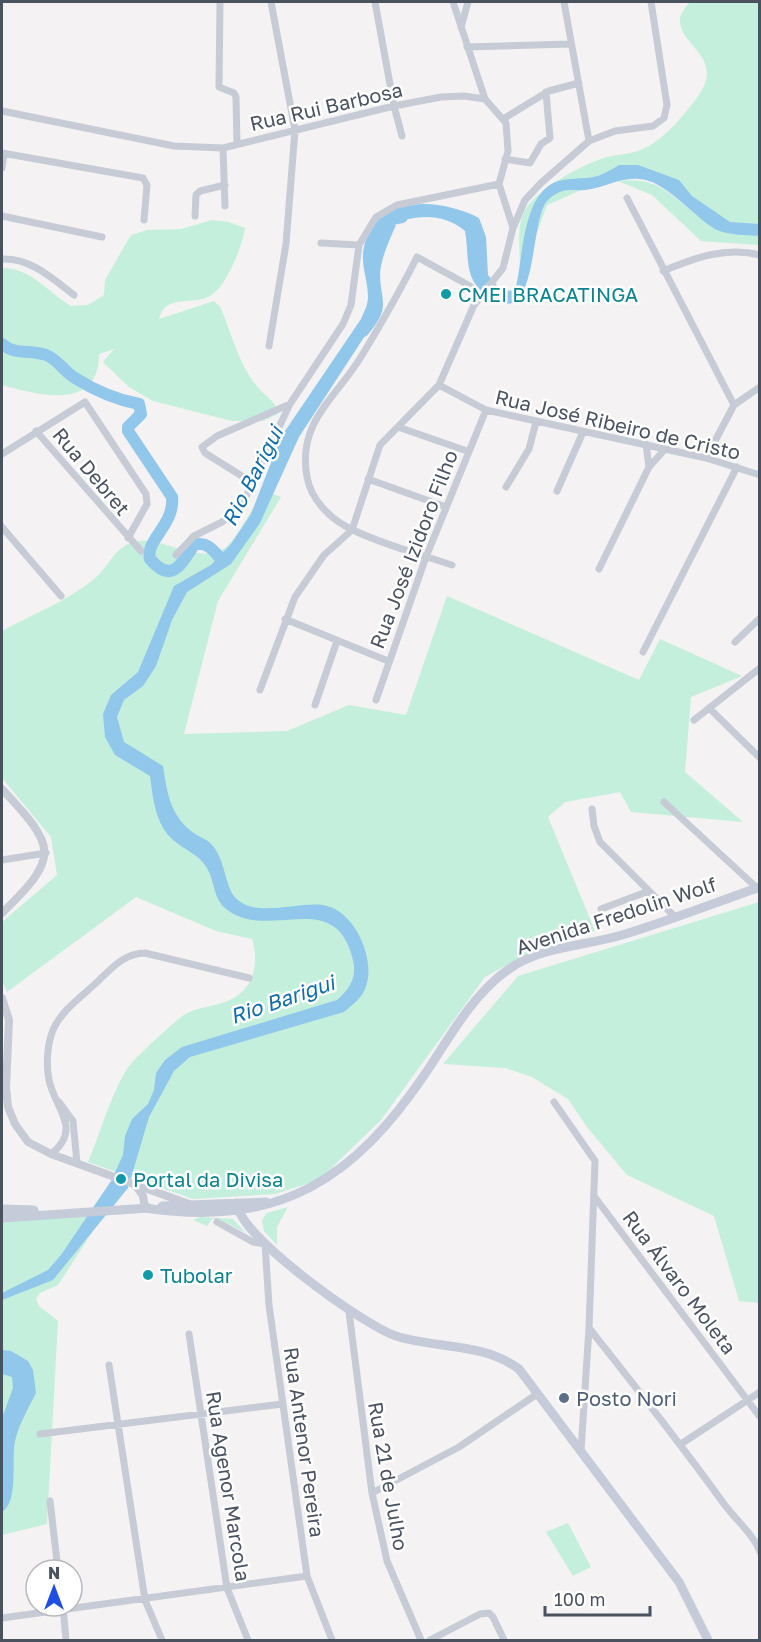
<svg xmlns="http://www.w3.org/2000/svg" width="761" height="1642" font-family="'Golos Text',sans-serif">
<rect width="100%" height="100%" fill="#f4f2f2"/>
<!-- green -->
<path fill="#c3efdc" d="M690,2h69v232l-25,-1 25,3v9l-58,-4 -49,-46 -34,-14c34,-4 45,7 71,27l-38,-38 -63,17 -41,18 -16,44 -6,39 -8,11 -8,2c2,-10 8,-15 10,-25 3,-21 -4,-44 5,-64 12,-23 59,-48 83,-55 13,-3 28,-3 40,-10 18,-9 37,-32 49,-48 31,-41 -14,-51 -16,-77 -1,-8 6,-15 10,-20z
M212,220l17,2 16,6c-3,19 -18,58 -35,68 -17,10 -45,-3 -51,23l55,-18 7,7c10,25 18,56 35,77 8,11 20,15 22,29l-15,7h-31l-79,-20 -24,-14 -26,-25 11,-13 -15,5c0,58 -61,41 -97,31v-117c30,0 45,24 69,38l17,-1 16,-10 1,-15 26,-45 16,-5 34,-1z
M264,491l17,6 -63,104 -34,133 103,-3 62,-26 57,10 41,-119 192,84 21,-41 82,37 -51,21 -6,75 58,50 -112,-10 -11,-20 -55,10 -17,15 47,114 -56,16 -54,30 -104,143 -62,60 -44,14 -82,5 -105,-37c12,-28 23,-68 39,-93 7,-11 46,-46 57,-54 14,-9 34,-8 48,-16 23,-11 27,-39 20,-60l-36,-8 -80,-34 -129,95 -5,-11v-59l55,-47 -6,-38 -49,-59v-147c29,-16 65,-30 91,-51 13,-10 20,-29 35,-36 30,-14 67,24 98,3 9,-6 30,-45 38,-56z
M759,902h1l-1,401 -20,-2 -25,-85 -87,-41 -40,-48 -19,-28 -36,-22 -27,-9 -62,-4 75,-88z
M288,1207l-11,20v18l-13,-14 -2,-11 5,-7z
M104,1214l-46,71 -18,8 -4,6 3,7 19,15 -11,203 -45,11v-317z
M200,1217l33,2 13,14 -27,-14h-7l-5,7 -14,-6z
M568,1523l23,44 -18,9 -27,-44z"/>
<!-- water -->
<path fill="#91c7ea" d="M619,165h19l41,15 13,16 38,26 29,2v12c-13,-1 -33,-1 -44,-7 -22,-13 -50,-49 -76,-50 -19,-2 -35,9 -54,11 -7,1 -16,-1 -22,1 -5,1 -13,6 -16,10 -18,21 -8,127 -55,98 -30,-18 -22,-40 -27,-68 -22,-19 -49,-16 -75,-7l-11,19 -8,28 7,33 -6,21 -73,112 -39,86 -29,41 -44,28 -15,28 -16,46 -13,20 -19,14 -7,17 7,25 39,24c4,26 7,48 28,65 7,6 17,8 22,15 12,15 12,38 21,50 20,25 68,3 93,10 29,7 50,56 38,83 -4,10 -13,16 -21,23l-154,45 -16,14 -25,46 -21,71 -75,92 -51,20v-7l46,-23 13,-15 50,-74 12,-26 2,-19 7,-17 16,-15 6,-14 2,-17 9,-13 17,-13 155,-47c13,-12 20,-22 16,-40 -18,-75 -84,-17 -127,-51 -13,-11 -11,-27 -19,-41 -8,-14 -23,-18 -35,-29 -17,-16 -19,-41 -22,-63l-35,-21 -10,-18 -2,-23 8,-19 27,-23 36,-86 37,-21 20,-21 20,-30 30,-77 80,-118c3,-7 7,-14 7,-22 0,-17 -8,-33 -4,-50 12,-54 77,-49 115,-29l7,19 2,38 13,15 14,1c9,-33 6,-104 48,-111 28,-4 29,2 56,-15z
M2,1350l9,1 17,10 5,9 3,23c-8,16 -17,31 -21,48 -4,17 4,61 -13,71v-94l11,-30 -1,-11 -10,-3z"/>
<g fill="none" stroke-linecap="round" stroke-linejoin="round">
<!-- river -->
<path stroke="#91c7ea" stroke-width="12" d="M363,331c23,-27 11,-28 11,-57 1,-19 11,-38 18,-55l10,-2
M2,344c14,12 28,5 44,11 13,5 17,16 29,23 19,12 43,22 64,26l2,10 -13,13v4l44,66c3,28 -27,43 -22,62 22,26 31,5 44,-14 13,-4 19,5 27,14"/>
<!-- minor -->
<path stroke="#c6cbd5" stroke-width="7" d="M220,2l-1,85 15,6 2,4 1,47
M375,2l19,104 8,30
M453,2l32,97 21,24 2,28 -9,33
M564,2l25,139
M461,27l7,-25
M467,47l104,-3
M2,111l172,35 49,2 171,-42 47,-9 23,-1 21,3
M503,119l46,-28 30,-8
M223,148l2,58
M2,153l141,25 4,7 -3,35
M505,159l25,4 11,-19 9,-6 -4,-46
M2,168l2,-14
M627,198l107,207
M2,216l100,21
M195,216l1,-21 4,-4 25,-6
M321,243l38,2
M2,259c29,-1 50,19 72,36
M663,271c31,-13 63,-25 97,-16
M269,346l17,-102 9,-114 -24,-128
M439,385l47,25 220,48 54,17
M398,427l69,24
M36,431l105,120
M646,444l3,23
M2,454l83,-52 61,92 1,10 -19,34
M706,458l28,-53 26,-18
M368,479l78,28
M253,483l-48,-30 -3,-6 15,-11 73,-32
M506,487l23,-38 7,-27
M557,491l26,-59
M2,527l59,69
M176,555l18,-19 28,-14 20,-17 48,-101 53,-80 8,-19 8,-60 17,-28 21,-12 102,-21 14,44
M452,565c-33,-11 -68,-20 -99,-35 -22,-10 -42,-30 -46,-53 -10,-55 28,-78 54,-120 20,-33 39,-66 56,-100l53,29 10,10
M599,569l50,-102 16,-18
M285,619l103,42
M735,642l25,-24
M643,652l94,-185
M260,690l35,-93 29,-42 28,-25 28,-85 59,-60 35,-80 29,-37 10,-40 12,-28 16,-17 48,-42 26,-10 38,-5 11,-8 3,-13 -16,-103
M376,700l50,-143 60,-147
M315,705l22,-64
M709,708l51,50
M694,720l66,-52
M664,802l93,86
M592,809l2,17 6,16 75,75
M2,860l44,-7
M601,909l48,-18
M59,1102l14,19 4,42
M554,1102l41,59 -6,167 -8,123
M51,1154c32,-25 4,-45 -2,-74 -3,-15 -2,-35 4,-50 8,-19 28,-33 43,-47 15,-14 28,-30 49,-30l104,25
M594,1196l166,221
M217,1222l36,20 12,2 4,61 38,271 25,64
M349,1312l23,181 15,68 34,79
M589,1328c46,58 92,116 135,176 11,15 30,31 36,48
M189,1334l38,254 21,52
M109,1365l36,235 17,40
M40,1434l242,-30
M681,1444l79,-52
M372,1493l87,-46 78,-53
M50,1501l8,69
M63,1607l3,33
M2,1618l305,-42
M430,1640l50,-26 9,-1 4,4 11,23"/>
<!-- tertiary -->
<path stroke="#c6cbd5" stroke-width="8" d="M2,789c54,58 59,67 0,124
M2,998l7,22 -3,68 2,19 7,17 13,18 23,12 138,50
M136,1186l7,10 2,12"/>
<!-- secondary -->
<path stroke="#c5cbd9" stroke-width="9" d="M237,1203c0,32 128,123 159,133 41,13 86,6 123,33l160,213 29,58
M162,1206l104,-4
M145,1208c135,20 209,-28 282,-137 24,-36 46,-77 82,-102 33,-23 76,-23 113,-34 46,-14 92,-32 138,-48
M2,1209l32,1
M2,1218l147,-10"/>
</g>
<!-- markers -->
<g fill="#0f9aa8" stroke="#fff" stroke-width="2">
<circle cx="446" cy="294" r="6"/>
<circle cx="121" cy="1179" r="6"/>
<circle cx="148" cy="1275" r="6"/>
</g>
<circle fill="#5c6f8a" stroke="#fff" stroke-width="2" cx="564" cy="1398" r="6"/>
<g text-anchor="middle" dominant-baseline="central" stroke-width="5" stroke-linejoin="round" paint-order="stroke">
<!-- street labels -->
<g font-size="20" fill="#4a515f" stroke="#fff">
<text transform="translate(326 106) rotate(-13)">Rua Rui Barbosa</text>
<text transform="translate(618 424) rotate(13)">Rua José Ribeiro de Cristo</text>
<text transform="translate(92 471) rotate(50)">Rua Debret</text>
<text transform="translate(413 549) rotate(-69)">Rua José Izidoro Filho</text>
<text transform="translate(616 915) rotate(-18)">Avenida Fredolin Wolf</text>
<text transform="translate(680 1282) rotate(53)">Rua Álvaro Moleta</text>
<text transform="translate(305 1442) rotate(82)">Rua Antenor Pereira</text>
<text transform="translate(389 1476) rotate(80)">Rua 21 de Julho</text>
<text transform="translate(229 1486) rotate(81)">Rua Agenor Marcola</text>
</g>
<!-- culture labels -->
<g font-size="20" fill="#0d838f" stroke="#fff" text-anchor="start">
<text x="458" y="294">CMEI BRACATINGA</text>
<text x="133" y="1179">Portal da Divisa</text>
<text x="160" y="1275">Tubolar</text>
</g>
<!-- service labels -->
<g font-size="20" fill="#4e5e75" stroke="#fff" text-anchor="start">
<text x="576" y="1398">Posto Nori</text>
</g>
<!-- water labels -->
<g font-size="21" font-style="italic" fill="#116daa" stroke="#fff">
<text transform="translate(252 476) rotate(-63)">Rio Barigui</text>
<text transform="translate(282 999) rotate(-19)">Rio Barigui</text>
</g>
</g>
<!-- border -->
<rect width="761" height="1642" fill="none" stroke="#4a515f" stroke-width="6"/>
<!-- north arrow -->
<g transform="translate(54 1588)"><circle r="28" fill="#ffffff" stroke="#b7b9bf" stroke-width="1.5"/>
<path d="M0-4.5L10 22L0 15L-10 22Z" fill="#1f4fe0"/>
<text y="-9" font-size="16" font-weight="bold" text-anchor="middle" fill="#4a515f">N</text>
</g>
<!-- scale -->
<path d="M545 1606v9h105v-9" fill="none" stroke="#4a515f" stroke-width="3"/>
<text x="554" y="1606" font-size="18" fill="#4a515f" stroke="#ffffff" stroke-width="4.5" paint-order="stroke">100 m</text>
</svg>
